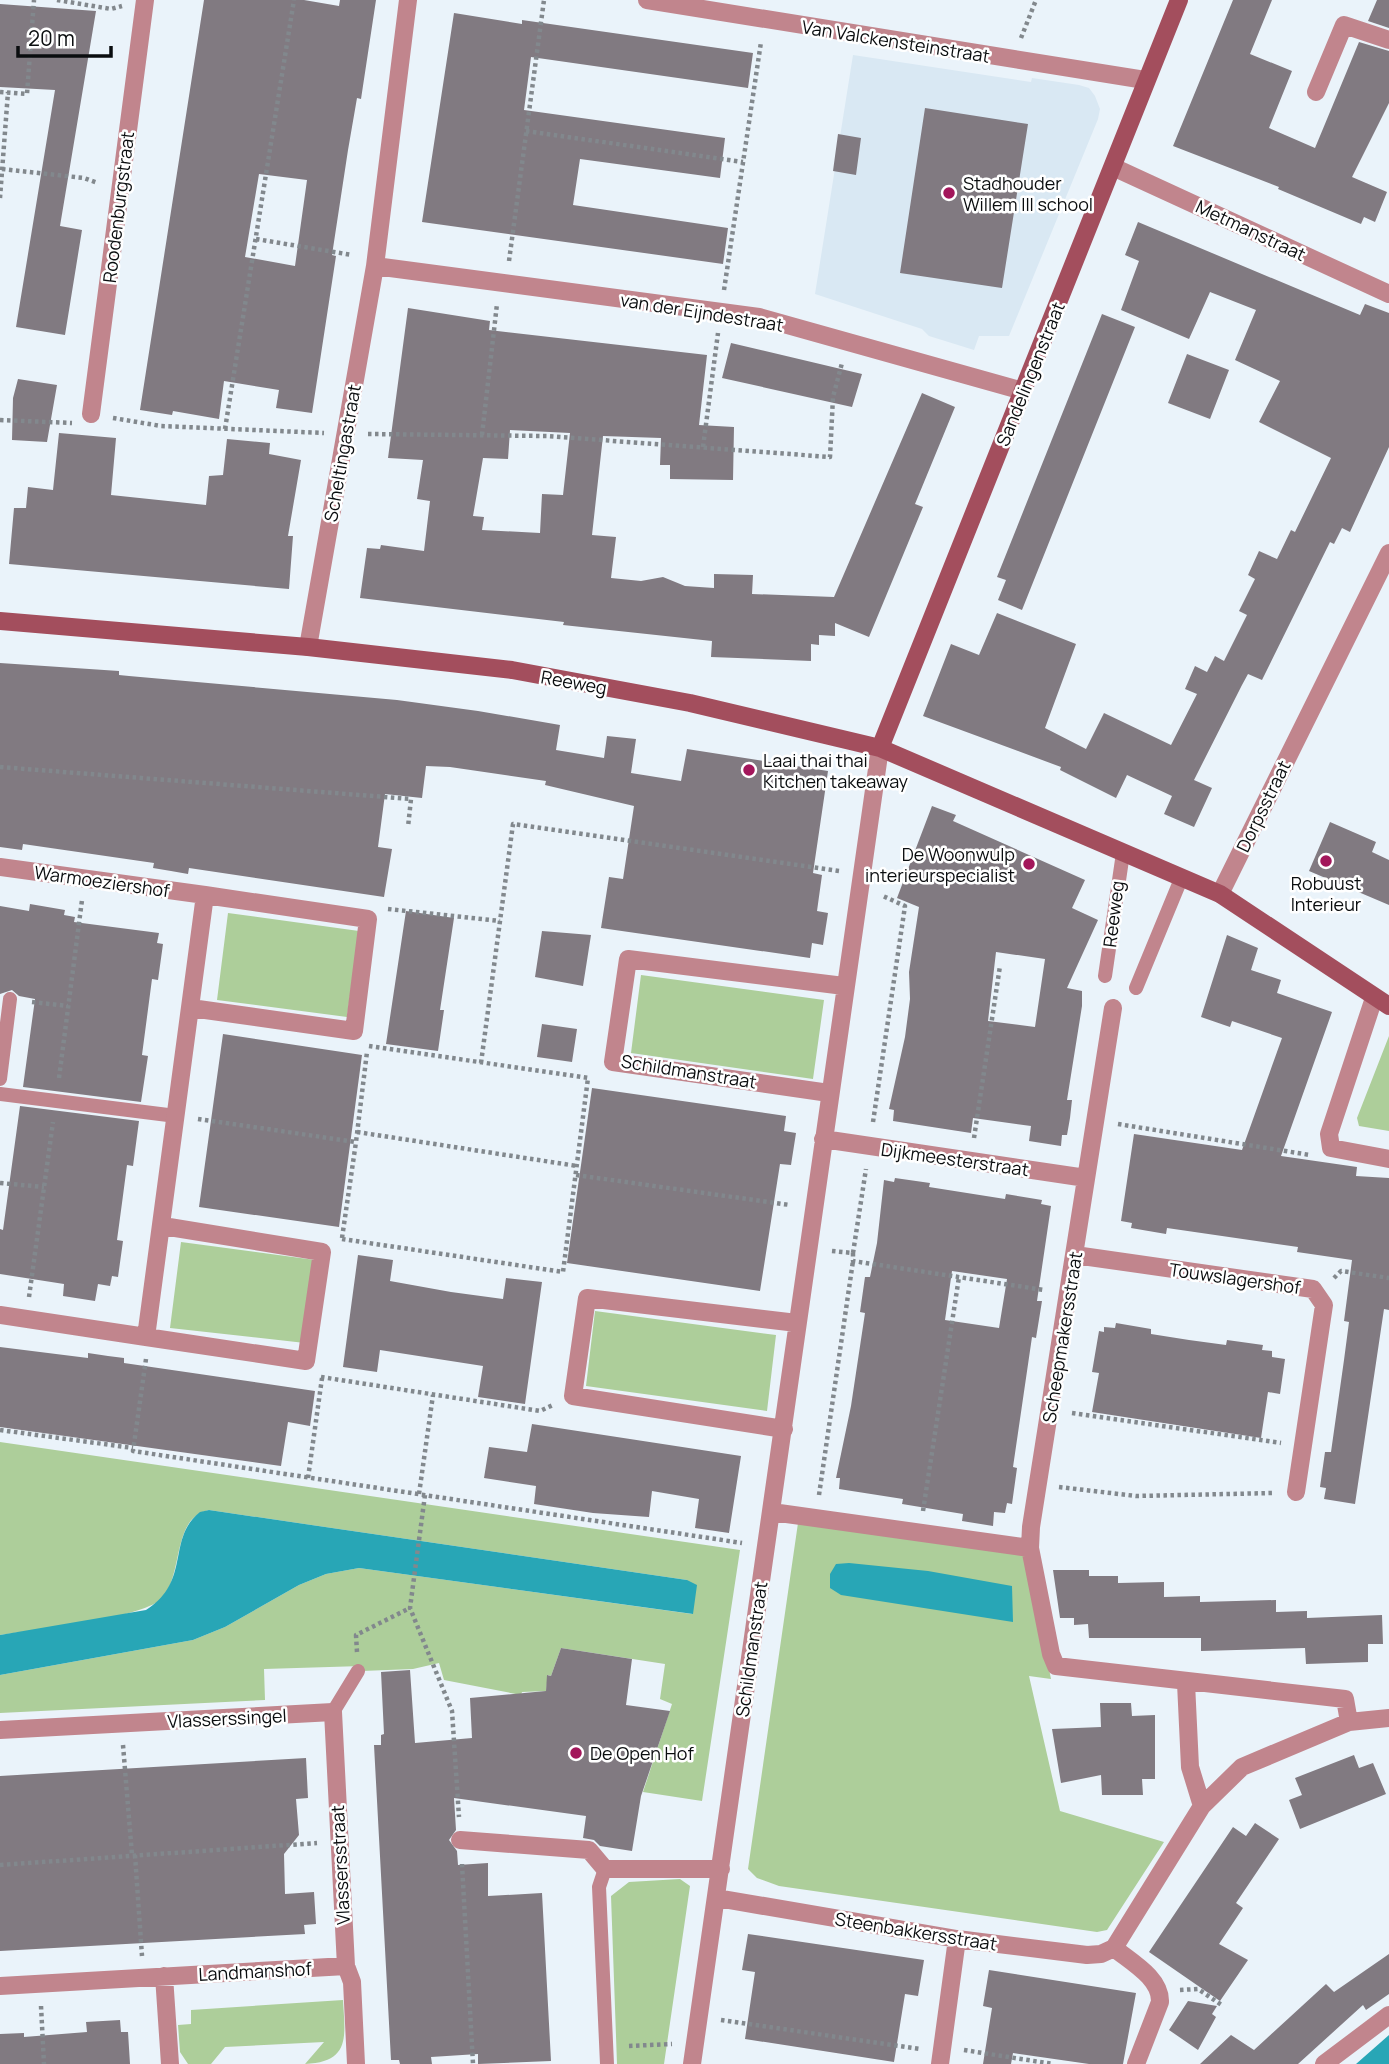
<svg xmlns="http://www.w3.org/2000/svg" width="1389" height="2064" font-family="Manrope,sans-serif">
<rect width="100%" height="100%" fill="#eaf3fa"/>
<!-- built -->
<path fill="#d9e8f3" d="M853,55l178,27 1,-4 47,7 10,3 6,8 5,13 -2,10 -89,217h-30l-5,14 -45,-14 -7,-7 -107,-35z"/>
<!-- green -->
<path fill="#adce9a" d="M228,913l131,18 -12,86 -130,-17z
M641,975l183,25 -11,79 -182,-26z
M1389,1036v95l-30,-5 -2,-8z
M181,1242l134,18 -10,83 -135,-15z
M595,1311l181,24 -9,76 -181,-25z
M0,1442l740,108 -38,251 -59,-9 29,-88 -12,-5 5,-35 -104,-16 -10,28 -3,-1 -2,16 -24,1 -1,3 -77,-15 -5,-17 -26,6 -51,2v-5l-98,3 1,31 -265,13v-38l193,-35 32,-13 74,-42 27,-11 33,-6 333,46 -5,-34 -478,-70c-38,7 -25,67 -48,89 -21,20 -128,31 -161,36z
M798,1523l228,31 25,125 -22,-3 31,135 104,31 -57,88 -10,2 -318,-46 -22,-8 -9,-9z
M680,1879l10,7 -26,178h-47l-6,-168 18,-14z
M343,2000c2,36 8,62 -38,64l19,-22 -99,5 -14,17h-23l-8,-12 -2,-27 13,-1v-14z"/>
<!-- water -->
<path fill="#28a6b6" d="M209,1510l478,70 10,5 -4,29 -334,-46 -33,6 -27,11 -74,42 -32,13 -193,35v-40l146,-25c46,-29 20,-71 54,-98z
M849,1563l79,8 84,15 1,36 -172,-27 -11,-7v-14l6,-10z
M1389,2035v29h-33z"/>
<!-- building -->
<path fill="#817a81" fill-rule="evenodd" d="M204,0h100l35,6 1,-6h36l-15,99 -4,-1 -9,52 -16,105 4,1 -24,157 -36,-5 3,-18 -55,-9 -5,38 -46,-8 -1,4 -32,-5zM259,174l48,6 -12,86 -50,-9z
M1233,0h39l-22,54 42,17 -23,57 46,20 44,-106 30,9v52l-37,74 35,15 -12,30 -11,-5 -3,7 -83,-35 1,-2 -106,-41z
M1377,0h12v28l-21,-7z
M0,4l96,7 -36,215 22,4 -17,105 -49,-8 39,-237 -55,-3z
M454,13l68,11v-4l231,33 -5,35 -217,-31 -7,53 201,28 -5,40 -140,-19 -7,46 155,23 -5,36 -301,-42z
M925,108l103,16 -26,164 -102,-15z
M838,134l23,4 -5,37 -23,-4z
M1138,222l222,93 5,-11 24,9v134l-39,85 -8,-4 -8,16 -4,-2 -68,138 -14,-6 -6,11 -48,95 18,8 -18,39 -30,-13 8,-18 -45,-21 -11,23 -56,-28 1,-3 -138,-51 28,-72 28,11 18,-42 79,31 -31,84 41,21 18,-36 67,32 26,-51 -12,-5 10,-23 12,6 8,-16 9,5 23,-46 -8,-4 16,-32 -7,-4 11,-24 18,8 14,-29 4,2 36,-74 -72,-36 21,-41 -45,-21 21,-50 -46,-18 -21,47 -68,-29 18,-49 -14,-6z
M408,308l82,13 -1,9 218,25 -8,70 35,2 -1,53 -63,-1v-14h-10l1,-27 -58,-2 -11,99 24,2 -5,41 30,3 22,-4 22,9 29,2v-14l39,1 -1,19 82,3 88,-204 33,14 -40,97 8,3 -54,130 -34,-14v13l-16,-1v10l-8,-1v17l-100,-4 1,-16 -149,-16 1,-3 -204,-24 7,-50 13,1 1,-4 43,6 6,-50 -13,-2 6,-39 -35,-2zM510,430l60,3 -7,62 -21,-1 -2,39 -58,-3 2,-13 -11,-1 10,-58 25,1z
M1102,314l33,13 -113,283 -24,-10 8,-20 -9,-3z
M731,343l131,31 -10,33 -130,-29z
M1187,354l42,16 -19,49 -42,-16z
M18,379l39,6 -10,57 -35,-2 1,-42z
M59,433l57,5 -5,57 95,10 3,-29 14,-1 4,-36 43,4 -1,11 32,6 -13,76h5l-4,53 -280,-25 5,-56h12l2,-21 25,3z
M0,663l119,8v4l10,1 268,24 81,11 82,14 -4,25 48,8 3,-22 29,3 -5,34 50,8 6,-32 141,22 -15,102 9,2 -5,36 11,2 -5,32 -11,-2 -2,15 -209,-30 8,-51 14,2 11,-73 -89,-21 1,-4 -96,-14 -24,-1 -4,32 -37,-4 -7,53 14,2 -8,48 -195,-29 -1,6 -17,-3 -18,-3 1,-5 -131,-19 -1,6 -22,-3z
M932,806l24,9 -3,6 132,59 -13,28 26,12 -31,68 15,3v15l-15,94h5l-2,18 -3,17h-5l-1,11 -32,-5 2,-15 -58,-8 -2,15 -78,-12 1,-11 -5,-1 16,-72 5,-38 -1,-27 10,-65 -22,-9zM996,952l49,7 -10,68 -47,-6z
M1330,822l46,20 -4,10 17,8v45l-80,-34z
M30,904l35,6 -1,5 11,2 -1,5 85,11 -2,10 6,1 -5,36 -6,-1 -10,76 6,1 -7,46 -118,-15 12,-88 -16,-3 -7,-6 -12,4v-88l29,5z
M406,911l48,7 -14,92h4l-6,41 -52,-7z
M542,931l49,4 -8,51 -48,-9z
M1227,935l31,13 -7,22 30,10 -4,13 55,19 -51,144 76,11 -1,9 33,2v132l-5,-1 -29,195 -31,-5 2,-11 -6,-1 5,-35h6l13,-92 5,-38 -5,-1 8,-61 -55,-8 1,-5 -131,-19 -1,6 -35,-6 1,-5 -11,-2 13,-87 108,16 40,-112 -50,-17 -2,6 -29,-10z
M542,1024l35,5 -5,33 -35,-5z
M223,1034l139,21 -23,172 -140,-20z
M592,1088l194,28 -2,15 12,2 -5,32 -11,-1 -20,127 -193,-28z
M20,1106l119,15 -6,45 -6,-1 -5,38 -5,37 6,1 -5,36 -6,-1 -2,10 -12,-2 -3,17 -32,-5 1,-12 -64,-10v-45l3,1z
M895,1178l35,5 -1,4 76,12 1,-5 36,6 -1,4 10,2 -14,95h5l-6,37 -4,-1 -19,130 4,1 -5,36 -5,-1 -2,10 -11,-1 -1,14 -31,-5 1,-7 -61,-10 1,-5 -64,-10 1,-11h-4l15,-72 14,-93 -5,-1 5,-35h5l7,-34 7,-63 10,2zM952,1271l55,8 -8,49 -54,-8z
M358,1255l35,5 -3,21 61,11 52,7 3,-21 36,4 -17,122 -47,-7 5,-31 -103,-16 -3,22 -34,-5z
M1116,1323l35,6v5l38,6 37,5 1,-5 36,5 -1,5 10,1v6l13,2 -5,35 -12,-2 -7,46 -169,-26 7,-39 -7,-1 7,-41 5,1v-5l11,1z
M0,1347l88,11v-5l20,3 16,2v5l191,28 -5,35 -22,-4 -7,44 -281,-39z
M532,1424l209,32 -12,77 -34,-5 4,-29 -47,-8 -3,26 -56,-4 -59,-9 2,-18 -52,-8 5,-31 38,5z
M1053,1570h36v6h29v7l46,-1v15l36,-1v6l76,-2v12l31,-1v7l75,-3 1,29h-15v18l-62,2 -1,-16 -104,3v-13h-112l-1,-14 -14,1v-7h-14z
M561,1648l71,11 -6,46 44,6 -29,85 -9,55 -32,-5 -6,-6 -11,-2 3,-22 -132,-18 2,32 -7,10 8,11 1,14 30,-2v33l54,-3 9,168 -73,3v-10l-47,3 1,7h-32l-1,-4h-8l-17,-315h7v-10l3,-1 -3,-62 29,-2 5,73 57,-5 -2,-40 76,-7 1,-16 4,1z
M1100,1703h31l1,13 23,-1v64h-13l1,16h-41l-1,-20 -40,8 -9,-54 49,-2z
M1354,1755l5,13 14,-5 13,31 -86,35 -11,-29 13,-5 -7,-17z
M306,1758l2,40 -12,1 3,36 -15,19 1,40 29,-2 2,32 -12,1 1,9 -305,17v-175z
M1255,1823l24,16 -43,64 7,5 -24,36 29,16 -28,41 -71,-49 84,-125 13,9z
M748,1934l176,26 -6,36 -13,-2 -11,68 -149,-23 10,-67 -13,-2z
M1389,1954v40l-23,16 -3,-5 -65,59h-98l31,-29 23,15 72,-66 8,8z
M989,1970l147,23 -13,71h-34l-76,-11 -2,11h-28l9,-56 -9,-2z
M1188,2001l29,5 -5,8 4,3 -18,33 -29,-20z
M120,2020l1,12h7l2,32h-130v-30l24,-1v4l63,-5 -1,-10z"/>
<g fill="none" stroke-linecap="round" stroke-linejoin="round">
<!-- path -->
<path stroke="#82888d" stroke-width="4.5" stroke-dasharray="3.5 3.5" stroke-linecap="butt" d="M57,0l54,9 11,-3
M1021,38l15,-38
M0,92l27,2 7,-94
M526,131l217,31
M2,169l82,9 14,5
M0,198l8,-106
M256,239l96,16
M509,261l35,-261
M724,290l37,-248
M113,418l48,8 163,7
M0,420l72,3
M225,429l69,-429
M368,434l179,2 283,21 3,-60 9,-34
M482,435l15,-131
M703,447l15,-114
M0,767l411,32 -3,28
M388,909l112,12
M32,1002l36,4
M369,1046l220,32
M481,1063l32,-239 326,47
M59,1078l23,-178
M198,1119l158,23 11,-90
M873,1122l32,-216 -22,-10
M1118,1124l192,31
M357,1132l220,34
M974,1138l26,-172
M576,1175l214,30
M0,1183l44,4
M342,1238l14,-96
M342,1239l221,33 25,-194
M832,1251l21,2v8l191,29
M853,1253l13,-84
M1334,1278l7,-7 48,7
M29,1297l24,-175
M146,1359l-13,92 609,92
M321,1377l219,34 13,-6
M1072,1413l209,30
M0,1430l133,18
M308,1478l14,-100
M1059,1487l77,9 138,-3
M419,1494l14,-99
M425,1495l-15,113 42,103 7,106
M819,1495l34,-234
M923,1511l36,-234
M357,1652l-1,-17 54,-27
M123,1745l9,110
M135,1855l7,101
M462,1864l11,200
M0,1865l317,-22
M1180,1990l18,-1 25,17
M41,2006l3,58
M721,2020l199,29
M629,2046l43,-2
M964,2050l89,14"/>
<!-- lane -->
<path stroke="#c1858d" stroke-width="14" d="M1105,976l18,-123
M1136,988l45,-109
M0,1079l10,-80
M0,1094l176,22
M333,1712l25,-41
M605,1869l-6,18 8,177"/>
<!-- street -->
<path stroke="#c1858d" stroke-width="18" d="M647,0l498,80
M1316,92l28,-67 45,15
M1113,167l276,127
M375,266l384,51 264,74
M91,414l54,-414
M308,647l67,-381 33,-266
M0,867l205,28 -59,442 -146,-22
M1220,894l169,-341
M1374,998l-45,136 2,14 58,11
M191,1008l163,23 14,-112 -163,-24
M1113,1008l-82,519 -1,21 21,106 5,12 289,33 4,23
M829,1093l-216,-31 15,-103 216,27
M823,1139l263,39
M1075,1255l238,34 11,16 -28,187
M146,1337l160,24 16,-109 -159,-26
M784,1429l-211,-33 14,-98 210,25
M772,1512l258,36
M1186,1683l4,84 12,39
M0,1730l333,-18 13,254 6,16 4,82
M460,1840l129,10 16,19h116
M717,1898l240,41 130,16 14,-1 13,-6c17,14 47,30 46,54l-24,62
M1114,1948l88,-142 40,-39 107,-45 40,-4
M164,1976l6,88
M0,1986l346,-20
M692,2064l188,-1316
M940,2064l17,-125
M1324,2064l65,-49"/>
<!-- secondary -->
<path stroke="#a34e5d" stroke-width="18" d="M0,621l308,26 204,23 178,33 190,45 340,146 169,112
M880,748l299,-748"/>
</g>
<!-- markers -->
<g fill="#a3165b" stroke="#fff" stroke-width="2.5">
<circle cx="949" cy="193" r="7"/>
<circle cx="749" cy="770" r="7"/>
<circle cx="1326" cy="861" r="7"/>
<circle cx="1029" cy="864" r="7"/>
<circle cx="576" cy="1753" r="7"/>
</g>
<g text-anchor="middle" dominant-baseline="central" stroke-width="5" stroke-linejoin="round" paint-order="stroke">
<!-- street labels -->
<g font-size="18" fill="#0a0d0f" stroke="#fff">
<text transform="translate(896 41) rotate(9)">Van Valckensteinstraat</text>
<text transform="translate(118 207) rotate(-83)">Roodenburgstraat</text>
<text transform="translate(1251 230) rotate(25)">Metmanstraat</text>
<text transform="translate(702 312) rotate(9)">van der Eijndestraat</text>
<text transform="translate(1030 374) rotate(-68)">Sandelingenstraat</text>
<text transform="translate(342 453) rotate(-80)">Scheltingastraat</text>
<text transform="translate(574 682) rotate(10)">Reeweg</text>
<text transform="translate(1263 806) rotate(-64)">Dorpsstraat</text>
<text transform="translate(102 881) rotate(8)">Warmoeziershof</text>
<text transform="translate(1113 914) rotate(-83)">Reeweg</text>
<text transform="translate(689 1071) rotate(9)">Schildmanstraat</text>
<text transform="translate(955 1159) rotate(8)">Dijkmeesterstraat</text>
<text transform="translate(1235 1278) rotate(8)">Touwslagershof</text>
<text transform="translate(1062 1337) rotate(-81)">Scheepmakersstraat</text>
<text transform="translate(751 1649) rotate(-82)">Schildmanstraat</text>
<text transform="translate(227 1718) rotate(-3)">Vlasserssingel</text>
<text transform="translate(340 1865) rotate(-93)">Vlassersstraat</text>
<text transform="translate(916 1931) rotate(9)">Steenbakkersstraat</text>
<text transform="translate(255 1971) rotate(-3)">Landmanshof</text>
</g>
<!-- poi labels -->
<g font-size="18" fill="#0a0d0f" stroke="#fff" text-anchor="start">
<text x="963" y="183">Stadhouder<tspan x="963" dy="21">Willem III school</tspan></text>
<text x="763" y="760">Laai thai thai<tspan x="763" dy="21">Kitchen takeaway</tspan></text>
<text x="1015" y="854" text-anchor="end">De Woonwulp<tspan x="1015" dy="21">interieurspecialist</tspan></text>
<text x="1326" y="883" text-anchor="middle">Robuust<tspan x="1326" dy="21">Interieur</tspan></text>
<text x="590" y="1753">De Open Hof</text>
</g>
</g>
<!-- scale -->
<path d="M18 46v10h93v-10" fill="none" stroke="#0a0d0f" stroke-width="3.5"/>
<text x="28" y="46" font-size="21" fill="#0a0d0f" stroke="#ffffff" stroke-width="5" paint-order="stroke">20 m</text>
</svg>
